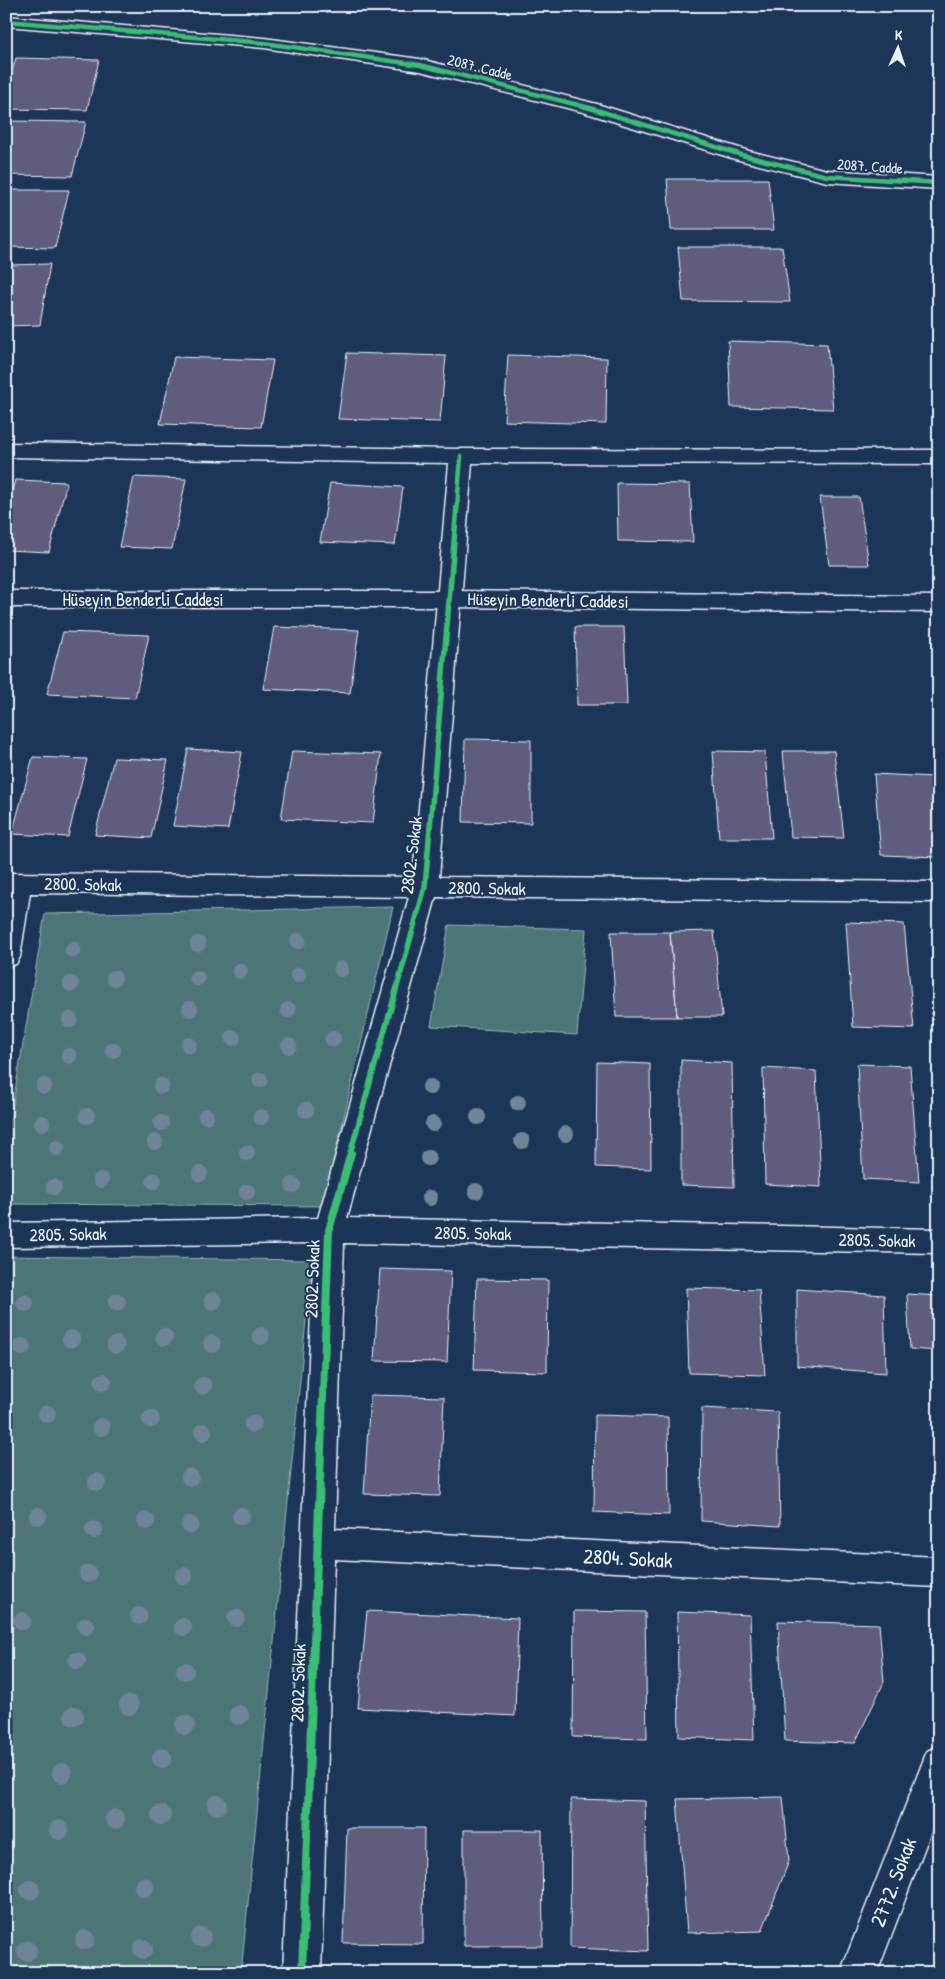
<svg xmlns="http://www.w3.org/2000/svg" width="945" height="1979" font-family="'Patrick Hand',sans-serif">
<rect width="100%" height="100%" fill="#1d3557"/>
<filter id="ink" filterUnits="userSpaceOnUse"><feTurbulence type="fractalNoise" baseFrequency=".02" numOctaves="2"/><feDisplacementMap in="SourceGraphic" scale="10" xChannelSelector="R" yChannelSelector="G"/><feConvolveMatrix kernelMatrix="1 2 1 2 8 2 1 2 1" color-interpolation-filters="sRGB"/></filter>
<g filter="url(#ink)">
<!-- green -->
<path fill="#4e7477" stroke="#9bb2b8" d="M393,907l-70,299 -317,-2v-60l39,-230z
M449,925l137,4 -9,106 -146,-9z
M6,1256l306,4 -71,713h-235z"/>
<!-- building -->
<path fill="#605c7b" stroke="#e8f1f8" d="M16,58l83,2 -12,50 -81,-1v-18z
M6,121l80,1 -14,54 -66,-1z
M667,179h101l6,51h-103z
M6,190h63l-14,58 -49,-1z
M678,247h104l8,55 -107,-1z
M50,264l-10,61 -34,1v-61z
M728,341l99,3 6,65 -102,-2z
M347,353l99,3 -6,66 -102,-3z
M508,355l99,3 -1,66 -102,-3z
M174,357l99,3 -12,67 -101,-3z
M134,477l52,2 -14,70 -53,-2z
M15,480l52,2 -18,70 -43,-2v-37z
M330,483l73,4 -8,58 -75,-3z
M617,483l73,1 3,58 -75,-1z
M820,497h39l10,68h-40z
M274,627l85,3 -9,63 -87,-4z
M575,627h49l3,78h-50z
M63,632l86,3 -14,63 -88,-4z
M465,739l66,1v83l-68,-1z
M188,749l54,3 -14,77 -55,-3z
M292,751l89,3 -8,69 -92,-4z
M713,751l52,1 7,86h-53z
M783,751h51l10,87 -53,-1z
M33,757l54,2 -19,78 -56,-3z
M114,758l54,2 -17,78 -56,-3z
M874,774l59,3 6,80 -58,-2z
M846,922l58,2 10,105 -61,-2z
M714,931l8,86h-45l-7,-85z
M611,932h59l7,85h-61z
M681,1060l51,3 2,124 -53,-2z
M597,1062l53,2 1,105 -55,-2z
M857,1064l53,2 9,116 -56,-3z
M763,1068l53,3 5,116 -56,-3z
M380,1269l71,2 -4,91 -73,-1z
M477,1279l71,1 -1,92 -73,-2z
M686,1288l73,2 6,85 -76,-2z
M797,1289l87,6 2,78 -89,-7z
M907,1294l32,2v55l-29,-2z
M370,1395l74,2 -4,99 -76,-2z
M702,1408l76,4 2,114 -79,-5z
M595,1415l73,2 1,98 -75,-3z
M367,1611l151,7 -3,98 -157,-8z
M574,1611l71,1 2,127 -74,-2z
M677,1612l73,3 4,125 -75,-3z
M778,1621l101,3 5,58 -29,61 -70,-2z
M783,1797l6,64 -27,70 -75,2 -10,-134z
M571,1799l74,2 3,150 -78,-3z
M347,1828h77l-1,116 -80,-1z
M464,1830h78l1,116h-79z"/>
<g fill="none" stroke-linecap="round" stroke-linejoin="round">
<defs>
<path id="minor" d="M6,16l258,22 156,21 177,45 152,47 78,19 112,7v12l-112,-7 -92,-23 -152,-47 -163,-41 -156,-23 -258,-22z
M6,443l455,6 478,1v14l-467,-1 -33,414 500,5v20l-503,-5 -89,321 592,11v24l-595,-10 -9,286 604,28v30l-605,-28 -13,414h-38l31,-730 -308,4v-24l312,-5 91,-321 -379,-4 -10,64 -4,7 -10,3v-94l407,4 36,-414 -443,-6z
M939,1746v64l-62,163h-37l87,-222z"/>
<path id="secondary" d="M6,591h444l489,5v16l-489,-5h-444z"/>
</defs>
<!-- minor casing -->
<use href="#minor" stroke="#e8f1f8" stroke-width="3"/>
<!-- secondary casing -->
<use href="#secondary" stroke="#e8f1f8" stroke-width="3"/>
<!-- minor -->
<use href="#minor" fill="#1d3557" fill-rule="evenodd"/>
<!-- secondary -->
<use href="#secondary" fill="#1d3557" fill-rule="evenodd"/>
<defs>
<path id="cycleway-far2" d="M6,21l258,22 156,22 170,43 152,47 85,21 112,7
M457,507l4,-51"/>
<path id="cycleway-far1" d="M350,1154l75,-267 32,-381"/>
<path id="cycleway" d="M302,1973l27,-743 22,-77"/>
</defs>
<!-- cycleway-far2 casing -->
<use href="#cycleway-far2" stroke="#1d3557" stroke-width="7"/>
<!-- cycleway-far1 casing -->
<use href="#cycleway-far1" stroke="#1d3557" stroke-width="9"/>
<!-- cycleway casing -->
<use href="#cycleway" stroke="#1d3557" stroke-width="11"/>
<!-- cycleway-far2 -->
<use href="#cycleway-far2" stroke="#3abd76" stroke-width="4.5"/>
<!-- cycleway-far1 -->
<use href="#cycleway-far1" stroke="#3abd76" stroke-width="5.5"/>
<!-- cycleway -->
<use href="#cycleway" stroke="#3abd76" stroke-width="8"/>
</g>
<!-- trees -->
<g fill="#6f8497">
<circle cx="298" cy="941" r="8"/>
<circle cx="198" cy="944" r="8"/>
<circle cx="73" cy="950" r="8"/>
<circle cx="341" cy="969" r="8"/>
<circle cx="240" cy="971" r="8"/>
<circle cx="298" cy="975" r="8"/>
<circle cx="114" cy="978" r="8"/>
<circle cx="197" cy="978" r="8"/>
<circle cx="71" cy="984" r="8"/>
<circle cx="190" cy="1009" r="8"/>
<circle cx="288" cy="1010" r="8"/>
<circle cx="70" cy="1020" r="8"/>
<circle cx="233" cy="1038" r="8"/>
<circle cx="333" cy="1039" r="8"/>
<circle cx="189" cy="1045" r="8"/>
<circle cx="289" cy="1046" r="8"/>
<circle cx="113" cy="1050" r="8"/>
<circle cx="69" cy="1056" r="8"/>
<circle cx="260" cy="1080" r="8"/>
<circle cx="44" cy="1086" r="8"/>
<circle cx="161" cy="1086" r="8"/>
<circle cx="430" cy="1087" r="8"/>
<circle cx="518" cy="1103" r="8"/>
<circle cx="306" cy="1110" r="8"/>
<circle cx="87" cy="1116" r="8"/>
<circle cx="206" cy="1116" r="8"/>
<circle cx="261" cy="1117" r="8"/>
<circle cx="478" cy="1117" r="8"/>
<circle cx="42" cy="1123" r="8"/>
<circle cx="161" cy="1123" r="8"/>
<circle cx="433" cy="1124" r="8"/>
<circle cx="566" cy="1134" r="8"/>
<circle cx="522" cy="1141" r="8"/>
<circle cx="155" cy="1142" r="8"/>
<circle cx="57" cy="1148" r="8"/>
<circle cx="247" cy="1153" r="8"/>
<circle cx="428" cy="1158" r="8"/>
<circle cx="200" cy="1174" r="8"/>
<circle cx="101" cy="1180" r="8"/>
<circle cx="154" cy="1181" r="8"/>
<circle cx="293" cy="1185" r="8"/>
<circle cx="54" cy="1187" r="8"/>
<circle cx="476" cy="1191" r="8"/>
<circle cx="247" cy="1192" r="8"/>
<circle cx="430" cy="1198" r="8"/>
<circle cx="213" cy="1301" r="9"/>
<circle cx="117" cy="1302" r="9"/>
<circle cx="25" cy="1303" r="9"/>
<circle cx="261" cy="1336" r="9"/>
<circle cx="164" cy="1337" r="9"/>
<circle cx="71" cy="1339" r="9"/>
<circle cx="212" cy="1344" r="9"/>
<circle cx="116" cy="1345" r="9"/>
<circle cx="22" cy="1347" r="9"/>
<circle cx="103" cy="1382" r="9"/>
<circle cx="203" cy="1386" r="9"/>
<circle cx="47" cy="1414" r="9"/>
<circle cx="151" cy="1419" r="9"/>
<circle cx="253" cy="1424" r="9"/>
<circle cx="101" cy="1427" r="9"/>
<circle cx="203" cy="1432" r="9"/>
<circle cx="190" cy="1477" r="9"/>
<circle cx="97" cy="1482" r="9"/>
<circle cx="38" cy="1516" r="9"/>
<circle cx="241" cy="1516" r="9"/>
<circle cx="146" cy="1521" r="9"/>
<circle cx="190" cy="1525" r="9"/>
<circle cx="94" cy="1530" r="9"/>
<circle cx="88" cy="1574" r="9"/>
<circle cx="184" cy="1576" r="9"/>
<circle cx="139" cy="1616" r="9"/>
<circle cx="236" cy="1618" r="9"/>
<circle cx="22" cy="1621" r="9"/>
<circle cx="86" cy="1626" r="9"/>
<circle cx="183" cy="1627" r="9"/>
<circle cx="77" cy="1661" r="9"/>
<circle cx="185" cy="1671" r="9"/>
<circle cx="129" cy="1705" r="10"/>
<circle cx="239" cy="1715" r="10"/>
<circle cx="74" cy="1716" r="10"/>
<circle cx="185" cy="1725" r="10"/>
<circle cx="162" cy="1758" r="10"/>
<circle cx="62" cy="1773" r="10"/>
<circle cx="217" cy="1805" r="10"/>
<circle cx="161" cy="1815" r="10"/>
<circle cx="115" cy="1819" r="10"/>
<circle cx="59" cy="1830" r="10"/>
<circle cx="144" cy="1887" r="10"/>
<circle cx="30" cy="1890" r="10"/>
<circle cx="201" cy="1937" r="10"/>
<circle cx="85" cy="1940" r="10"/>
<circle cx="143" cy="1949" r="10"/>
<circle cx="27" cy="1951" r="10"/>
</g>
</g>
<g text-anchor="middle" dominant-baseline="central" stroke-width="4" stroke-linejoin="round" paint-order="stroke">
<!-- far-street labels -->
<g font-size="15" fill="#e8f1f8" stroke="#1d3557">
<text transform="translate(480 67) rotate(14)">2087. Cadde</text>
<text transform="translate(870 166) rotate(4)">2087. Cadde</text>
</g>
<!-- street labels -->
<g font-size="18" fill="#e8f1f8" stroke="#1d3557">
<text x="143" y="599">Hüseyin Benderli Caddesi</text>
<text transform="translate(548 600) rotate(1)">Hüseyin Benderli Caddesi</text>
<text transform="translate(411 855) rotate(-83)">2802. Sokak</text>
<text transform="translate(83 884) rotate(1)">2800. Sokak</text>
<text transform="translate(487 888) rotate(1)">2800. Sokak</text>
<text transform="translate(473 1233) rotate(1)">2805. Sokak</text>
<text transform="translate(68 1234) rotate(-1)">2805. Sokak</text>
<text transform="translate(877 1240) rotate(1)">2805. Sokak</text>
<text transform="translate(312 1279) rotate(-88)">2802. Sokak</text>
<text transform="translate(298 1683) rotate(-88)">2802. Sokak</text>
</g>
<!-- near-street labels -->
<g font-size="21" fill="#e8f1f8" stroke="#1d3557">
<text transform="translate(628 1558) rotate(3)">2804. Sokak</text>
<text transform="translate(893 1882) rotate(-69)">2772. Sokak</text>
</g>
</g>
<!-- margin -->
<rect width="945" height="1979" fill="none" stroke="#1d3557" stroke-width="25"/>
<rect x="12" y="12" width="920" height="1954" fill="none" stroke="#e8f1f8" stroke-width="2" filter="url(#ink)"/>
<!-- north arrow -->
<g transform="translate(898 48) rotate(3)" stroke="#1d3557" stroke-width="4" paint-order="stroke">
<path d="M0-4L9 19L0 12L-9 19Z" fill="#e8f1f8"/>
<text y="-8" font-size="14" font-weight="bold" text-anchor="middle" fill="#e8f1f8">K</text>
</g>
</svg>
